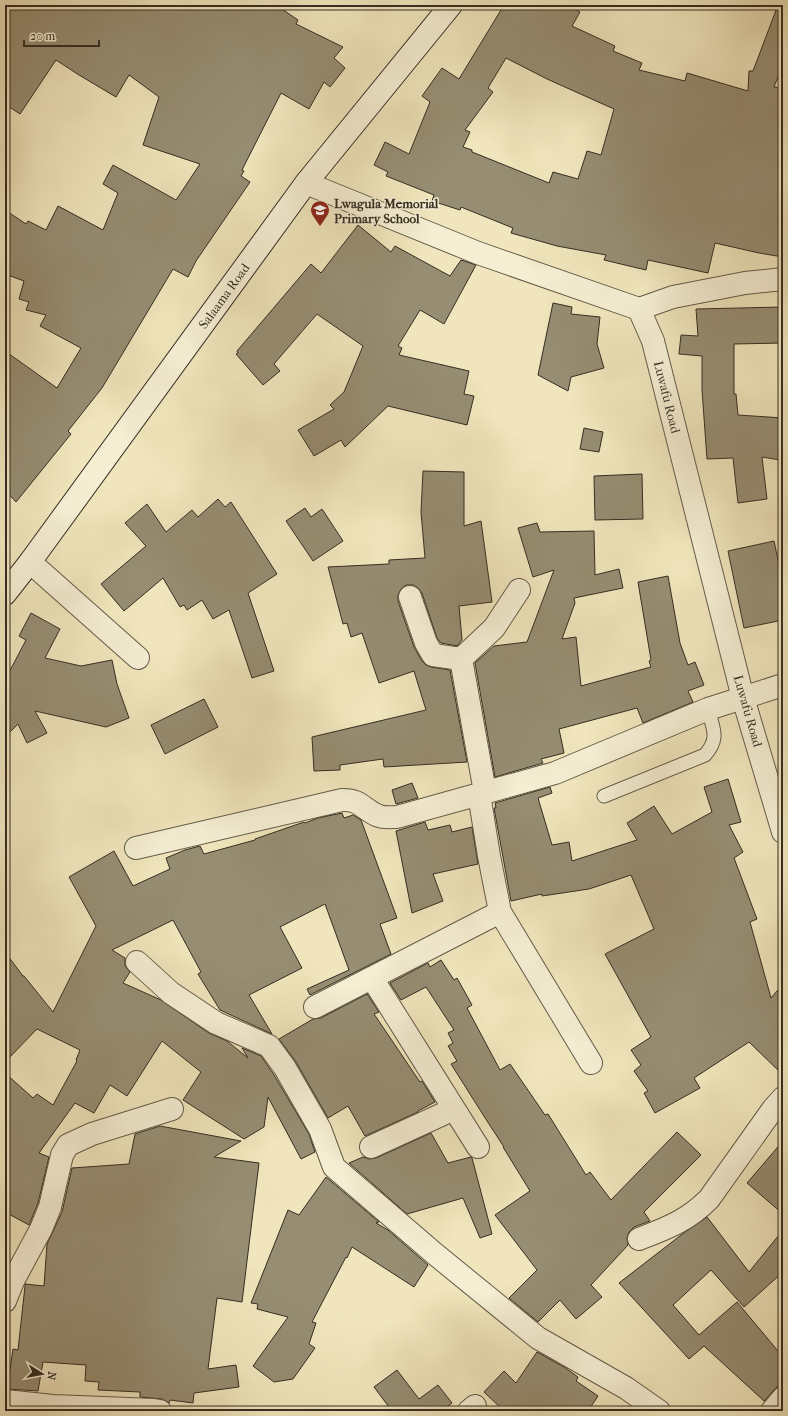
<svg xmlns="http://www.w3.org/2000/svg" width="788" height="1416" font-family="'IM FELL French Canon',serif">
<rect width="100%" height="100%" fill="#f0e5bc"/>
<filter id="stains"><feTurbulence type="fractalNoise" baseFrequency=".005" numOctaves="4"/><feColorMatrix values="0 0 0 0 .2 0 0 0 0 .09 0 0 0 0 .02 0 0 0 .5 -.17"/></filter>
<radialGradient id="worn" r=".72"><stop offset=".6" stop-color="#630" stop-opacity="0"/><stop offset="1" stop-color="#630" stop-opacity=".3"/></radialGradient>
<!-- building -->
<path fill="#968d72" stroke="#352d22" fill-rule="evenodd" d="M5,5h271l22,15 -2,4 47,23 -9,11 11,10 -15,19 -6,-5 -15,27 -28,-16 -39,77 2,1 -3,5 9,6 -54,79 -8,16 -15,-8 -71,119 -34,43 3,3 -55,68 -11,-12v-139l52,37 24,-40 -41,-22 6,-11 -20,-5 3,-8 -10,-3 5,-18 -19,-7v-64l21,14 2,-3 18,9 12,-24 45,24 15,-37 -15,-9 10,-19 63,35 24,-36 -57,-19 16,-48 -30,-22 -13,22 -37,-22 -23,-15 -36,54 -15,-10z
M504,5h64l12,7 -8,14 43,20 -2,5 29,12 -3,7 46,11 2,-8 61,18 1,-20h4l25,-66h5v59l-9,23 9,1v169l-24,-4 -44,-10 -7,30 -60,-13 -2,10 -42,-10 2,-5 -49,-9 -46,-13 2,-5 -52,-21 -1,3 -28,-9 2,-6 -48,-19 2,-4 -14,-7 11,-23 24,12 21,-52 -8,-6 20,-28 17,11zM506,58l41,21 67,30 -13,46 -14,-4 -9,28 -25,-7 -4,11 -77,-31v-2l-9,-3 7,-15 -5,-2 28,-38 -5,-4z
M358,225l33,27 4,-6 55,30 11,-16 15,5 -32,59 -24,-14 -22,36 4,2 -3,7 70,16 -5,23 10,2 -7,29 -79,-19 -43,41 -4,-7 -27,16 -16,-26 36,-21 -4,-4 14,-13 19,-46 -46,-32 -43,50 6,7 -17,14 -27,-31 2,-1 -1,-2 74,-87 10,9z
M553,303l19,4 -1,7 29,3 -3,27 7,24 -33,9 -3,14 -30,-16z
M783,307v36l-49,1v50h2l2,21 45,3 -3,42 -18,-3 5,42 -29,4 -5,-45 -26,1 -5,-69v-34l-23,-2 2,-19 17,1 -2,-27z
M584,428l19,4 -4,20 -19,-3z
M423,471l41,1v54l17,-5 11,81 -33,4 3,34 -5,6 -16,-3 -4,-5 -15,-45 -4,-5 -5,-3h-7l-5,4 -3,6v6l16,46 8,14 4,4 5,2 19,3 17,92 -83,5 -1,-8 -43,6v5l-26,1 -2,-34 114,-27 -12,-39 -35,12 -17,-50 -11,4 -4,-14 -4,1 -15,-57 61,-3v-4l36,-2 -4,-46z
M642,474l1,45 -48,1 -1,-44z
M218,499l7,8 6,-5 46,72 -29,19 26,78 -22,7 -23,-68 -16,9 -11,-19 -15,10 -3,-5 -4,2 -17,-29 -39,33 -23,-27 45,-38 -21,-23 22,-19 19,28 26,-22 6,7z
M305,508l6,9 11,-8 21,32 -30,20 -27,-40z
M537,523l3,9 54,-1 1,44 24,-6 4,19 -49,10 1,5 -13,36 14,-2 5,49 70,-19 -2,-6 2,-1 -13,-78 30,-6 12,67 8,22 7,-3 9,23 -16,6 5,11 -50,21 -6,-15 -78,21 5,24 -23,6 2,4 -48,14 -20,-114 19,-17 33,-4 27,-72 -21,7 -15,-49z
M774,541l9,42v37l-39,8 -16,-77z
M31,613l29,16 -15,29 36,8 31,-6 5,24 12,34 -23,9 -71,-16 12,22 -20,10 -9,-19 -13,13v-57l21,-40 -7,-4z
M204,699l14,28 -53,27 -14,-29z
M728,779l13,43 -12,3 14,27 -9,6 23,61 -7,3 21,76 12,-14v91l-34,-33 -55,36 6,10 -45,25 -11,-20 4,-2 -14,-20 7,-6 -10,-15 20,-13 -46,-83 49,-25 -23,-54 -42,14 -47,7v-2l-31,7 -17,-93h2l-1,-5 55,-16 2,6 -14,5 14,47 17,-3 3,19 65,-21 -10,-17 27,-17 18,28 40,-22 -8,-25z
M412,783l6,15 -22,6 -4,-14z
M342,813l2,5 9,-3 8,5 36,98 -17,6 11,30 -81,41 -3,-6 42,-19 -24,-66 -45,23 22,41 -53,27 23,39 -52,-24 -22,-36 3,-2 -28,-52 -61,30 13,8v8l5,6 -7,11 38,17 48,33 18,8 21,17 -6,-10 19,8 13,19 35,59 6,18 -14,7 -33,-62 -4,30 -20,12 -61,-39 18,-28 -39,-31 -35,55 -17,-11 -16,28 -19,-10 -36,50 10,4 -11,46 -9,22 -24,-13v-139l28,25 4,-4 16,11 24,-44 -1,-1 4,-10 -43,-21 -32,33v-110l18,24h1l29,36 43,-86 -27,-49 45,-26 19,35 37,-17 -4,-11 19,-8 15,-4 4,8 51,-14v-1l49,-17 1,1 13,-5z
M425,822l3,8 22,-5 2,7 20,-5 6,37 -45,10 10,27 -31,12 -16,-82z
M441,960l13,20 3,-2 15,27 -5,3 33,62 10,-6 35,51 3,-1 38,61 4,-3 21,28 66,-68 24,23 -57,57 6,9 -16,6 -5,5 -2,6 1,7 -37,40 11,12 -26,22 -16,-19 -22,22 -29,-24 28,-28 -42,-55 35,-24 -27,-44h1l-17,-26 -36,-57 6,-3 -9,-15 5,-3 -5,-10 6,-3 -28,-43 -25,13 -11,-17 38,-20 2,4z
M367,994l12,18 -5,2 46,68 2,-1 13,21 -17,9v1l-53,24 -17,-30 -20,12 -32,-56 -17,-23 34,-20 8,-1z
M160,1126l81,15 -27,16 45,6 -17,139 -25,-4 -9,71 28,-4 3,22 -45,6 -1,10 -23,-3 -1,3 -7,-4 -22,-2v-5l-42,-2 1,-8 -14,-1 1,-16 -43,-3 -5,29 -31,-2 6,-40 5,1 7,-64v-2l19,2 3,-42 15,-32 10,-44 57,-4 6,-30z
M431,1133l17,30 23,-6 1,1 20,76 -12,4 -17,-40 -56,16 -58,-51 14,-6 6,2 7,-1z
M783,1141v73l-36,-31z
M326,1177l53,45 -3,1 12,7 40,35 -14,22 -62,-40 -5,11 -1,-1 -34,65 4,1 -7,21 6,4 -22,31 -19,3 -21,-16 35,-49 -31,-8 1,-5 -7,-1 37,-93 11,5z
M707,1217l42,55 34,-42v42l-39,35 -33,-37 -38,35 26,30 38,-33 46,55v28l-5,1 -4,4 -10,11 -60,-55 -15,13 -70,-76 66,-51z
M537,1352l27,15 14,10 -2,4 22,15 -10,15h-84l-20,-19 20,-21 12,12z
M397,1370l22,29 19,-14 14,18 -11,8h-49l-18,-24z"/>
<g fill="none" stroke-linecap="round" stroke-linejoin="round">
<defs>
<path id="service" d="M604,796l101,-41c15,-17 8,-26 3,-46"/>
<path id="minor" d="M639,309l34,-12 72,-14 38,-4
M30,562l108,96
M410,597l16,46 7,12 28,4
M485,792l-24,-133 33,-31 25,-38
M479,794l10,62 11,56 91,151
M136,848l206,-48c19,-1 21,10 37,16 5,2 12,1 18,1l158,-44 153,-64 75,-24
M137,962l34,31 45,30 53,23 16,22 35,61 14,38 101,87 103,84 88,50 33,23
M372,978l106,169
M315,1007l185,-95
M371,1147l83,-38
M639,1239c28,-11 48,-18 70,-40l64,-90 10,-11
M5,1301l8,-20 28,-52 9,-22 12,-52 6,-10 24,-11 80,-25
M5,1401l48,5 101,4 6,1
M469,1411l6,-5
M772,1411l11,-13"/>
<path id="tertiary" d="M306,183l172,70 161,56 14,32 90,357 40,134"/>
<path id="secondary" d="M5,594l25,-32 276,-379 145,-178"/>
</defs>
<!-- service casing -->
<use href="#service" stroke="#645b48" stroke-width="15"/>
<!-- minor casing -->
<use href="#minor" stroke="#645b48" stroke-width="24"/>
<!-- tertiary casing -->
<use href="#tertiary" stroke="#645b48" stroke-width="24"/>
<!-- secondary casing -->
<use href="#secondary" stroke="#352d22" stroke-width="24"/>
<!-- service -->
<use href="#service" stroke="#f5eed3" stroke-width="13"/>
<!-- minor -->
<use href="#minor" stroke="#f5eed3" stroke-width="22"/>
<!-- tertiary -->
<use href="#tertiary" stroke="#f5eed3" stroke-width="22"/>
<!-- secondary -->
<use href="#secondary" stroke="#f5eed3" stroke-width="22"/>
</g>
<!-- icons -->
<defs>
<symbol id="school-pin" viewBox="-11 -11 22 30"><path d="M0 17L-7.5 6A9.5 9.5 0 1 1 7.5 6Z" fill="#8f2418" stroke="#f5eed3"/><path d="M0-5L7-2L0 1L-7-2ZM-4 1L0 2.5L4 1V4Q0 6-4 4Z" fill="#fff"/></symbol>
</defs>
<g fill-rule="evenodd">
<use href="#school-pin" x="309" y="199" width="22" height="30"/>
</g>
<g text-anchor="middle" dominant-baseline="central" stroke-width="3" stroke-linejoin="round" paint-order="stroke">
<!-- poi labels -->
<g font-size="13" font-weight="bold" fill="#352d22" stroke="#f5eed3" text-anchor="start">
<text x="334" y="203">Lwagula Memorial<tspan x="334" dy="15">Primary School</tspan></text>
</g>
<!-- street labels -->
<g font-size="13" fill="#352d22" stroke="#f5eed3">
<text transform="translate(224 296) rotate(-54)">Salaama Road</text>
<text transform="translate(667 397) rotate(76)">Luwafu Road</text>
<text transform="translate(748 711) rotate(74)">Luwafu Road</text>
</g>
</g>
<!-- margin -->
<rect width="788" height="1416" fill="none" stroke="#f0e5bc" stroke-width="20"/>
<rect x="6" y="6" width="776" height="1404" fill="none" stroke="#352d22" stroke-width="2"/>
<rect x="10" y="10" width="768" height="1396" fill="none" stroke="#352d22"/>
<!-- north arrow -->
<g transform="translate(42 1374) rotate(101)" stroke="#f5eed3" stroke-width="3" paint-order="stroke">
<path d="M0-3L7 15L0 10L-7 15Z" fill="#352d22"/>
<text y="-6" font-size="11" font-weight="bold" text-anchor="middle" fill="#352d22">N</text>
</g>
<!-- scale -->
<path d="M24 40v6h75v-6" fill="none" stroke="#352d22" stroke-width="2"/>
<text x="30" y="40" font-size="12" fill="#352d22" stroke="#f5eed3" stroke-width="3" paint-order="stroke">20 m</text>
<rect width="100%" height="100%" filter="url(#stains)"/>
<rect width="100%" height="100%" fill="url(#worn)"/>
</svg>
